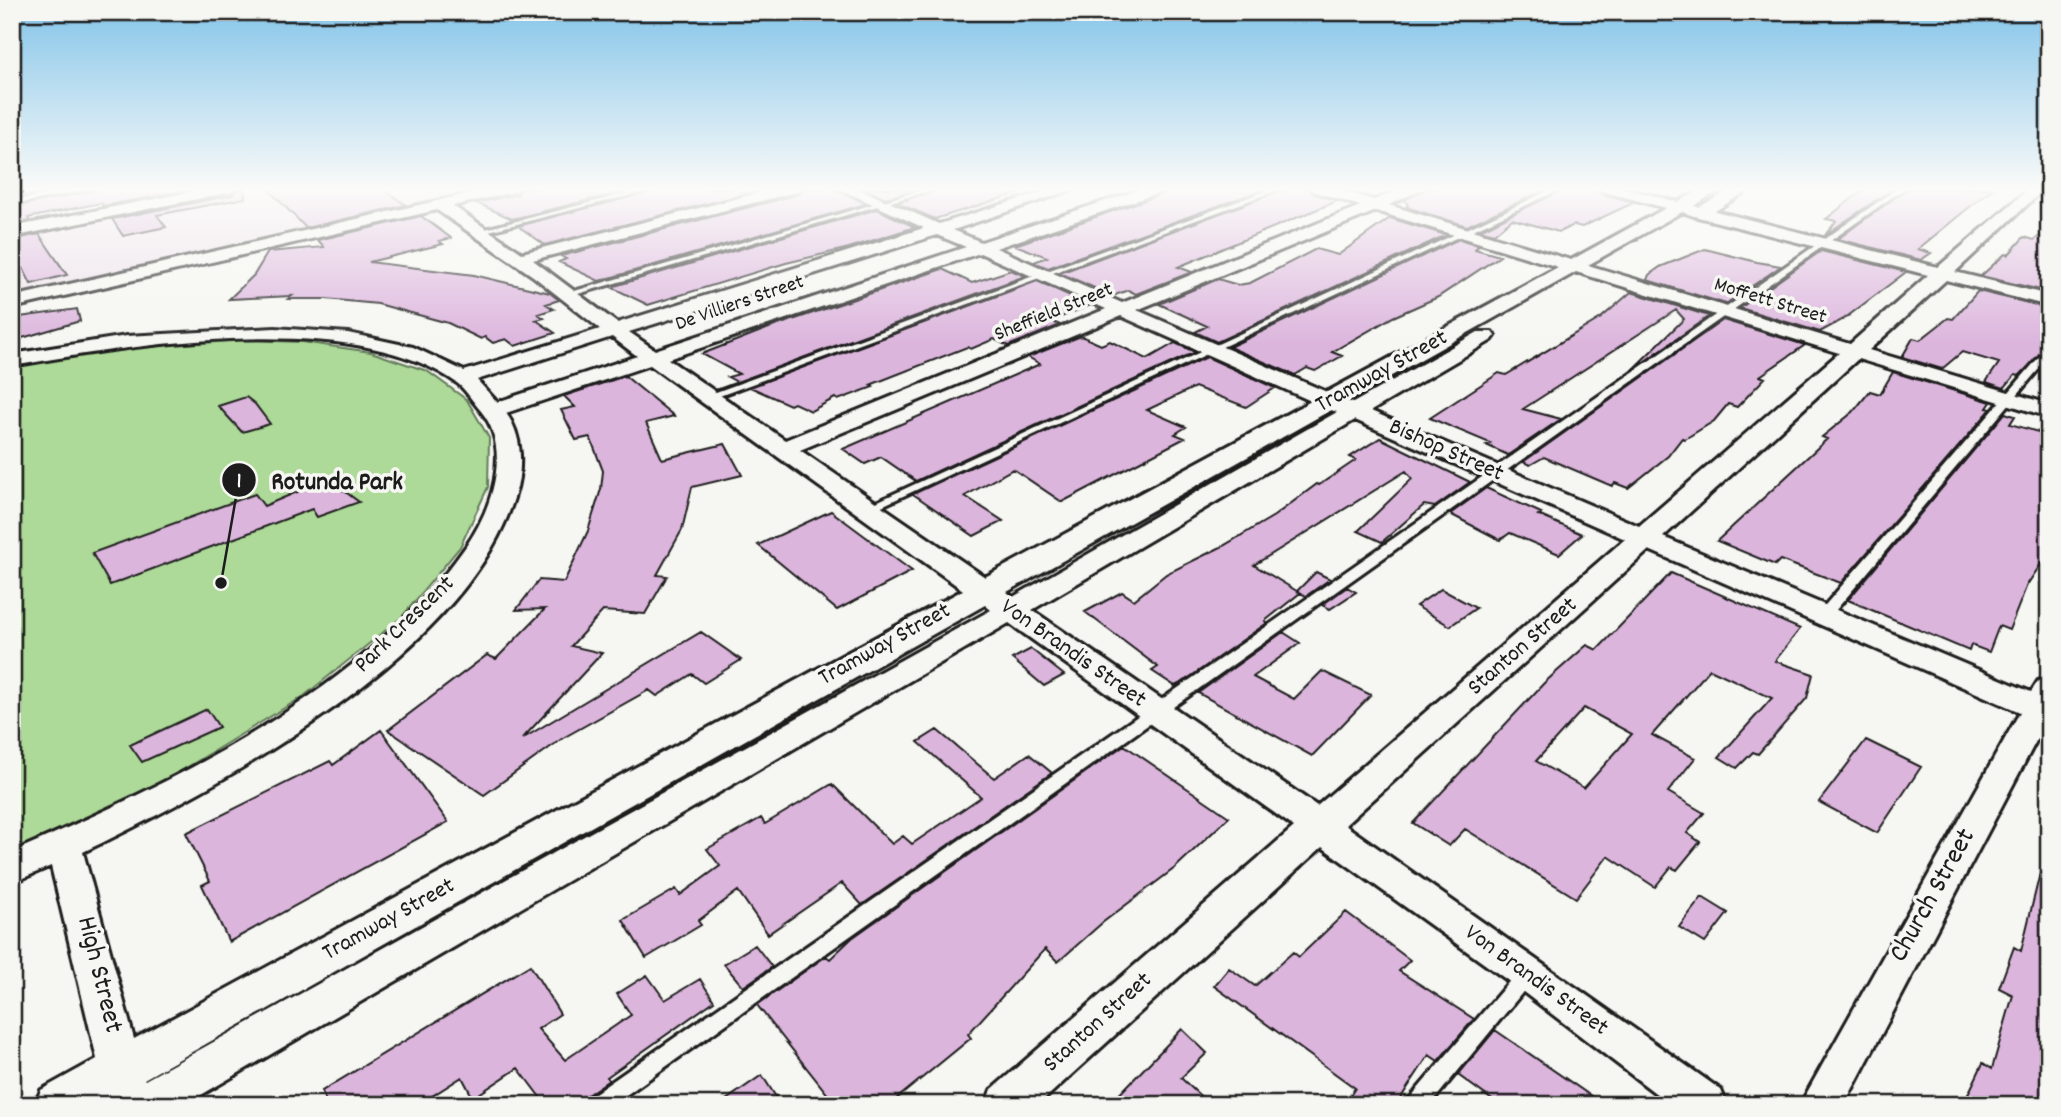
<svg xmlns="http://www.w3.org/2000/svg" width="2061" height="1117" font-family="Dekko,sans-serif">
<rect width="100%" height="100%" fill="#f6f6f2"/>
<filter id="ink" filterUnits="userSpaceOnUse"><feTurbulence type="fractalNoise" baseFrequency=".0143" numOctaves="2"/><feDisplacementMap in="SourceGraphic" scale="14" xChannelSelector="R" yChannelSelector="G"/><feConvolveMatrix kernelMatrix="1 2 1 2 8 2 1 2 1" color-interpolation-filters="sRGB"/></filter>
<g filter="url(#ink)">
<!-- built -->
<path fill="#eee2ec" d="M259,188h223l-470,106v-56z"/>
<!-- green -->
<path fill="#adda98" stroke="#647b5a" stroke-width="2" d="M248,340l54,2 69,10 56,19 40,29 22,38 -1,49 -28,60 -59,71 -97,78 -136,83 -156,72v-484l112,-19z"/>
<!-- building -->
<path fill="#dcb5dd" stroke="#1c1c1c" stroke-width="2" fill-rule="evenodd" d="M12,188h58l-58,10z
M98,188h100l-95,18 -2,-3 -25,5 -48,10 2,3 -18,3v-17z
M240,188h4l1,10 -88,17 9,12 -43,9 -11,-17 120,-24z
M267,188h115l24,17 -100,23z
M522,188h117l-127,31 -35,-16 41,-9z
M661,188h108l-224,57 -27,-19z
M804,188h32l30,16 -267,77 -40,-19 7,-3 -5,-3 239,-62z
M863,188h58l-35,10z
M941,188h81v4l-87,27 -38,-16z
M1169,188h98l-219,80 -14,-6 13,-5 -32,-12 150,-52z
M1286,188h22l4,5 25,8 -159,66 14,5 -56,22 -8,-4 -15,6 -53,-23z
M1426,188h123l-82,38 -61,-19 2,-1 -3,-6z
M1565,188h32l4,6 34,8 -53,25 -8,-2 -15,7 -47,-13 -18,15 -14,-4z
M1866,188h28l-69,47 11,-14 -10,-2z
M1907,188h86l-75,61 13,4 -10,7 -83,-21z
M877,209l38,18 -66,21 -63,15 -138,42 -37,-18z
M421,216l30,22 -12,3 4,3 -74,18 105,13 76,18 9,7 -13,4 8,5 -16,5 6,4 -8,2 19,13 -40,13 -9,-7 -13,4 -8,-6 -4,2 -33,-16 -70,-19 -52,-5h-38l4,-3 -63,3 25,-24 14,-23 56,-5 -6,-7z
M1390,218l56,17 -229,107 -22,-10 12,-6 -48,-22 59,-25 20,6 12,-2 66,-34 22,6z
M2049,229v63l-68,-16 24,-22 3,1 16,-18 10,3z
M39,234l28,41 -36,9 -8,-16 -5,1 -6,-10v-19z
M1459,239l20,6 -4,4 25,7 -62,41 -45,20 -61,35 10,4 -27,15 -8,-3 -12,7 -66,-28z
M1705,249l52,13 24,4 -55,38 -79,-24 2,-5 11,-8z
M1821,251l85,21 -62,47 -24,13 -80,-24z
M942,269l30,14 39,-13 14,6 -288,106 -9,-5 11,-3 -37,-20 67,-26z
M1037,281l54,24 -40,16 9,4 -52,21 -14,-7 -23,10 -4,-2 -97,38 3,2 -35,13 -3,-2 -24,13 -17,-8 -4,2 -40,-18z
M1978,291l71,17v23l-8,9 8,2v4l-30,30 -4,-1 -11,13 -18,-6 13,-19 -37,-11 -20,17 -40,-12 11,-19 7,2 28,-22 5,1z
M1631,292l78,24 -78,55 53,-52 -8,-9 -153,99 38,10 -53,36 -22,-10 4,-2 -60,-25 69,-45 7,2 95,-57z
M77,309l3,12 -68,20v-23z
M1723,320l82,25 -45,31 5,2 -28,29 -9,-3 -14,17 -29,18 -3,-1 -14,18 -40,32 -13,-5 -3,3 -68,-29 -14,8 -7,-3z
M1081,336l20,9 9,-4 37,18 28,-16 20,9 -279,129 -35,-24 -16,7 -22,-15 197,-85 -12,-7z
M1207,357l68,31 -29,19 -51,-20 -48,23 39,17 -11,7 10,4 -123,64 -49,-33 -48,27 38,25 -29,15 -61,-42z
M1893,372l98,30 -4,6 4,1 -150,174 -61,-23 -5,5 -58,-24 110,-102 -5,-2 31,-25 17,-21 10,3z
M625,376l49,40 -28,7 16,36 63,-15 17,31 -50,12 -10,43 -25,45 10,1 -22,38 -42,-3 -32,35 31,7 -80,86 179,-107 40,28 -37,23 -12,-9 -35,22 -8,-6 -86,48 -79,57 -96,-65 99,-75 9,4 49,-50 -29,1 23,-30 25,2 24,-51 13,-42 2,-18 -13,-34 -14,3 -15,-30 14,-3 -11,-11z
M246,397l9,7 15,20 -28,8 -24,-26z
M2005,413l10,3 -5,8 39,11v117l-22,33 -18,45 -10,-4 -10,26 -18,-7 -2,6 -121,-51z
M1380,438l90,44 -35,25 -11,-2 -42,37 -24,-11 54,-52 -6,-8 -152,94 46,28 -35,28 2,2 -84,59 -8,4 -23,-15 6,-4 -73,-55 37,-20 12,8 32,-26 57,-28 51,-30 43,-32 2,1 37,-25 -6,-3z
M328,479l31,23 -42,15 -5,-8 -202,76 -18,-32 163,-59 9,12z
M1486,488l55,25 -3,2 44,19 -23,20 -49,-21 -10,7 -50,-26z
M831,511l81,60 -75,39 -79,-65z
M1316,572l14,7 -24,17 -9,-5z
M1671,573l129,56 -25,32 38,13 -6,24 -49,56 -5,-2 -16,16 -18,-11 53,-59 -62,-29 -58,66 43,23 -27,34 36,21 -17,20 13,9 -23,28 -6,-3 -16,20 -47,-31 -32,42 -111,-69 -16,17 -36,-23 131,-140 43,-38 10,5zM1584,708l48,26 -48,54 -48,-27z
M1347,587l9,5 -26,17 -8,-4z
M1441,589l35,19 -26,18 -34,-20z
M1283,632l17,11 -47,34 41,22 28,-28 49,24 -59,61 -114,-63z
M1031,649l33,26 -20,11 -32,-27z
M207,709l12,18 -77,35 -12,-17z
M381,730l67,92 -219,120 -27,-57 8,-4 -24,-48 144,-72 3,4z
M937,730l57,48 35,-24 23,19 -190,132 -20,-22 -74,51 -30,-43 -40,30 3,4 -55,33 -23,-38 53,-31 4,6 40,-29 -13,-17 54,-31 4,6 67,-40 60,60 11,-8 9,8 69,-47 -63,-55z
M1866,740l55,27 -44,66 -58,-31z
M1124,745l105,72 -54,51 -73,55 -44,39 -13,-13 -77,85 3,4 -82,67h-53l-79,-100 69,-49 4,3 22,-21z
M2041,869l8,1v235h-86l20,-42 9,6 21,-74 -14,-7 15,-41 7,4z
M1702,897l26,16 -23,30 -26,-16z
M1346,912l64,48 -11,11 75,48 -36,42 -9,-6 -33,50h-52l11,-17 -141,-102 15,-18 26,18 38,-34 6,5z
M755,945l17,22 -29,20 -19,-23z
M530,965l30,49 -22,15 27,31 66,-45 -14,-21 30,-19 18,25 35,-21 14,22 -107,76 2,3 -23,16 -3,9h-37l-28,-37 -45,30 -11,-21 -44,28h-91l-5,-14z
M1182,1029l25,24 -26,25 29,27h-101z
M1495,1030l109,75h-105l-41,-30z
M762,1075l19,30h-62z"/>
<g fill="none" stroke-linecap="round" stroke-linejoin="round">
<defs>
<path id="lane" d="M83,188h12l-83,17v-4z
M648,188h10l-177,45 -4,-2z
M929,188h9l-367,108 -7,-2z
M1274,188h9l-569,210h-8l-1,-2z
M1555,188h8l-692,323h-8l-2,-2z
M1898,188h7l-1293,917h-27l3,-7z
M2049,348v9l-219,260h-10l-2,-3 2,-3 226,-262z
M1525,968l6,2 3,6 -3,6 -101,123h-23l3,-7 109,-128z"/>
<path id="street" d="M210,188h28l-7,4 -219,45v-10z
M494,188h25l-2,3 -64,15 69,47 256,-65h23l-2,3 -266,69 84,63 307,-95 -86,-40h19l82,36 117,-36h21l-124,42 28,12 164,-54h21l-2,3 -168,57 126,55 238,-97 -47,-15 -2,-3h21l42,12 31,-12h19l-35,17 182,55 95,-52 -64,-17 -2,-3h23l55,14 26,-14h17l-27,18 5,1 35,-19h17l-36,23 223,56 92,-79h15l-90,84 94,23v11l-103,-26 -77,70 180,54v13l-191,-58 -195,178 368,155 7,-11 11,-3v45l-3,-1 -202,383h-44l220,-393 -371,-162 -304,275 376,265 6,15h-56l-157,-120 -192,-138 -284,258h-53l6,-15 303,-263 -285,-204 -825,482h-76l-1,-5 -9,5h-63l6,-15 56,-31 -46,-193 -39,17v-31c160,-69 349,-158 452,-303 27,-37 49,-99 17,-138 -8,-9 -15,-21 -24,-28 -102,-75 -326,-38 -445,-17v-12l115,-18 148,-8 73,5 65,14 51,24 136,-42 -67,-53 -96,-66 -425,98v-11zM1376,211l182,56 -231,125 -190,-82zM1682,212l12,4 234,59 -78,69 -262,-79zM937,235l29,12 -311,103 -26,-18zM980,253l126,56 -321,131 -117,-81zM1576,272l263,81 -200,173 -268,-115 121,-71 3,-4 -3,-4h-14l-125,71 -6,-2zM1121,316l190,85 -326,176 -185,-127zM612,337l25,19 -140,46 -20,-22zM650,365l313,225 -829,449 -51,-187c140,-67 385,-199 432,-357 8,-26 8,-59 -9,-82zM1331,410l6,2 -324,185 -6,-5zM1355,420l270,119 -308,267 -285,-196zM985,605l6,5 -846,470 -1,-1z"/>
</defs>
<!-- lane casing -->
<use href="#lane" stroke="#1c1c1c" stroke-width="6"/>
<!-- street casing -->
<use href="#street" stroke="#1c1c1c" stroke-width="6"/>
<!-- lane -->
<use href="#lane" fill="#f6f6f2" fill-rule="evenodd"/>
<!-- street -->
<use href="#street" fill="#f6f6f2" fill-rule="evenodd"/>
</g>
</g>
<!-- sky -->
<linearGradient id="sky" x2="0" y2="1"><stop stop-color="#83c4e9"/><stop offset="0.55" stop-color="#fbfbf9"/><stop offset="1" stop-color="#fbfbf9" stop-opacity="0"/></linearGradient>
<rect width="2061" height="344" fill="url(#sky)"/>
<g text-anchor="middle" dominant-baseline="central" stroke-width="7" stroke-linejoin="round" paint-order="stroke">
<!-- far-street labels -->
<g font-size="21" fill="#1c1c1c" stroke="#f6f6f2">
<text transform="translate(1770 302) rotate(17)">Moffett Street</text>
<text transform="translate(740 304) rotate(-19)">De Villiers Street</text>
<text transform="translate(1054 313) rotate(-22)">Sheffield Street</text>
</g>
<!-- street labels -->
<g font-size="24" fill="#1c1c1c" stroke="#f6f6f2">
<text transform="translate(1382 372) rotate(-29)">Tramway Street</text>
<text transform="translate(1446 451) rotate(24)">Bishop Street</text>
<text transform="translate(405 625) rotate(-44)">Park Crescent</text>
<text transform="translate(885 645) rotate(-29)">Tramway Street</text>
<text transform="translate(1523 647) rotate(-41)">Stanton Street</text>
<text transform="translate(1073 654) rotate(35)">Von Brandis Street</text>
<text transform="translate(389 920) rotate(-29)">Tramway Street</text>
<text transform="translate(1536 981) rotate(36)">Von Brandis Street</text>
<text transform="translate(1098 1023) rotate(-42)">Stanton Street</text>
</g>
<!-- near-street labels -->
<g font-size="28" fill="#1c1c1c" stroke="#f6f6f2">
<text transform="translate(1934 896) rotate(-61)">Church Street</text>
<text transform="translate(98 975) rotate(76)">High Street</text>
</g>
</g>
<!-- callouts -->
<path fill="none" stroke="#1c1c1c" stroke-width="2.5" d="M221 583L239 480"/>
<g fill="#1c1c1c" stroke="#f6f6f2" stroke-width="2.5">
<circle cx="221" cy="583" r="7"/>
<circle cx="239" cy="480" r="18"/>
</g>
<g font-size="21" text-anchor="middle" font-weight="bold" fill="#fff">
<text x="239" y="487">1</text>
</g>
<g font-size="26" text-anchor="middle" font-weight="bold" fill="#1c1c1c" stroke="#f6f6f2" stroke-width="7" stroke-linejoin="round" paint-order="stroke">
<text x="337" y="489">Rotunda Park</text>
</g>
<!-- margin -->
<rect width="2061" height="1117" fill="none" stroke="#f6f6f2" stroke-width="42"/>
<rect x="21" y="21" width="2019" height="1075" fill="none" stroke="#1c1c1c" stroke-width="2.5" filter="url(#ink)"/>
</svg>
